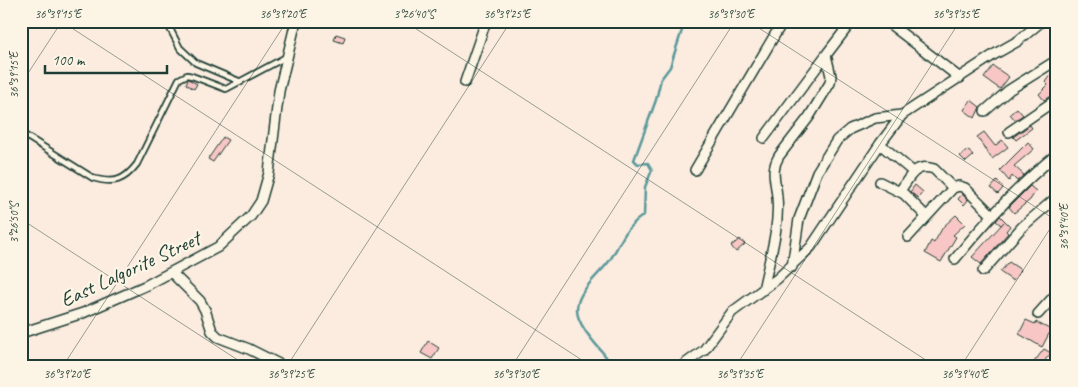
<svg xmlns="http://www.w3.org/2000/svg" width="1078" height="387" font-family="Caveat,sans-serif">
<rect width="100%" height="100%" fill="#fbecdf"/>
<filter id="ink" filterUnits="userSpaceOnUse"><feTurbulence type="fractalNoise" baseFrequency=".02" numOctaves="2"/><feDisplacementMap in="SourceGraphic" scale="10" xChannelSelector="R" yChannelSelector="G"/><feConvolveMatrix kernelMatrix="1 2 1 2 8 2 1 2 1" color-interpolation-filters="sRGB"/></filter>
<g filter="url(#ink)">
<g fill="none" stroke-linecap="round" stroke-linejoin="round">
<!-- stream -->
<path stroke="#5c999b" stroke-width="2.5" d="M612,366c-9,-17 -26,-28 -33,-47 -10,-23 20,-43 31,-59 12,-19 14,-32 34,-45l1,-28 7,-17 -4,-7 -10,1 -4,-4 22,-60 5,-21 9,-12 15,-46"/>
</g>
<!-- building -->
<path fill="#f8c7c5" stroke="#1f3d34" d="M336,34l9,3 -2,6 -9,-3z
M993,66l16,11 -9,12 -16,-11z
M1051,74l6,5v14l-13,7 -5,-6 9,-9 -3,-3z
M188,79l9,5 -3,5 -8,-5z
M971,100l9,7 -5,11 -11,-8z
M1017,108l6,7 -8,5 -5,-6z
M1030,125l2,3 -16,12 -3,-3z
M984,132l11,14 7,-6 6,7 -16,12 -15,-22z
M223,137l5,3 -15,22 -5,-3z
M1028,142l6,7 -20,17 10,9 -7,6 -5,-5 -3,5 -9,-11z
M968,150l5,6 -7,6 -6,-6z
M997,181l6,7 -5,6 -7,-6z
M915,185l8,7 -5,6 -8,-6z
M1030,186l6,5 -6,9 -16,13 -5,-6z
M962,194l6,6 -4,5 -6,-6z
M956,215l9,9 -12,11 3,2 -15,25 -16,-9 6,-12 3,2 9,-16z
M1000,216l10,10 -4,5 2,2 -27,31 -9,-7 32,-35 -3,3 -5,-4z
M740,239l5,5 -9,8 -5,-6z
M1009,262l12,8 -8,11 -13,-9z
M1026,320l9,4 1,-2 15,8 -9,17 -23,-13z
M428,341l11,7 -7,11 -11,-6z
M1044,349l7,4 -11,13 -6,-4z"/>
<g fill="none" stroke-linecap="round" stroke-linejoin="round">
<defs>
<path id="lane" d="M166,21l14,27 16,15 45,19
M21,133l72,45c21,6 31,3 44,-14l42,-85 8,-4 5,1 34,13 60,-32"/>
<path id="street" d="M886,21l74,57
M465,82l21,-61
M985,111l24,-21 48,-30
M1009,132l48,-33
M764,138l62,-83
M880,144l32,27
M695,170l88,-149
M880,182l24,12 22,22
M900,191c10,-14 14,-28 34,-22l19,19
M908,237l45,-49 6,-2 6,2 27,27
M955,259c31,-38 64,-74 102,-105
M792,267l7,-48 18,-47 20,-32 13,-11 25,-11 27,-3 93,-61 23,-13 24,-20
M983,271l39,-44 35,-30
M171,272l29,29 5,9 7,21 6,6 31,12 34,17
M763,290c6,-30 17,-63 14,-93 -1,-16 -7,-26 2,-41l30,-39 21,-34 1,-7 -5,-21 26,-34
M1038,314l19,-21
M21,333l62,-20 64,-28 71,-38 33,-31 10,-15 8,-28 10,-82 17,-70
M682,366l22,-16 28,-38 45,-33 34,-32 69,-103 22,-29"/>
</defs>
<!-- lane casing -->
<use href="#lane" stroke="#1f3d34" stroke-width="8"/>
<!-- street casing -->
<use href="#street" stroke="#1f3d34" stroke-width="12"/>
<!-- lane -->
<use href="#lane" stroke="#fcf5e5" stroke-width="4.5"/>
<!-- street -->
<use href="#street" stroke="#fcf5e5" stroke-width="9"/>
</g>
</g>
<!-- ticks -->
<path fill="none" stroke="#1f3d34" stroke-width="1" stroke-opacity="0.45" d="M61,21l530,345M404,21l531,345M748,21l309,200M21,84l41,-63M21,219l226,147M63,366l224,-345M287,366l224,-345M512,366l223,-345M736,366l224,-345M961,366l96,-148"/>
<g text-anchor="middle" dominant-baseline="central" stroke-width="4.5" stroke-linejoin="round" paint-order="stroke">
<!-- street labels -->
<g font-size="21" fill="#1f3d34" stroke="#fcf5e5">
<text transform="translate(130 269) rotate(-25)">East Lalgorite Street</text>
</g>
</g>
<!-- margin -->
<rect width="1078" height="387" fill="none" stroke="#fcf5e5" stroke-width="55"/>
<!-- scale -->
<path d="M45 65v8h122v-8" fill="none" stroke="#1f3d34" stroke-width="2.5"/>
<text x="52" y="65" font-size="15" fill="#1f3d34" stroke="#fcf5e5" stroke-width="4" paint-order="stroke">100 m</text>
<rect x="28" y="28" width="1022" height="332" fill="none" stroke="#1f3d34" stroke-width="2"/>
<g font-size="12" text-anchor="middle" fill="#1f3d34">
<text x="58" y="18">36°39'15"E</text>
<text x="283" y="18">36°39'20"E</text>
<text x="414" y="18">3°26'40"S</text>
<text x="507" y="18">36°39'25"E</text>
<text x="731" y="18">36°39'30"E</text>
<text x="956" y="18">36°39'35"E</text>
<text transform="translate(14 75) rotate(-90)" y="4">36°39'15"E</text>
<text transform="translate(14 223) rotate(-90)" y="4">3°26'50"S</text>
<text transform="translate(1064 227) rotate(-90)" y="4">36°39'40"E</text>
<text x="67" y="378">36°39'20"E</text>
<text x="291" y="378">36°39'25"E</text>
<text x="516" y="378">36°39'30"E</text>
<text x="740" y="378">36°39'35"E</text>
<text x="965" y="378">36°39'40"E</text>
</g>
</svg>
